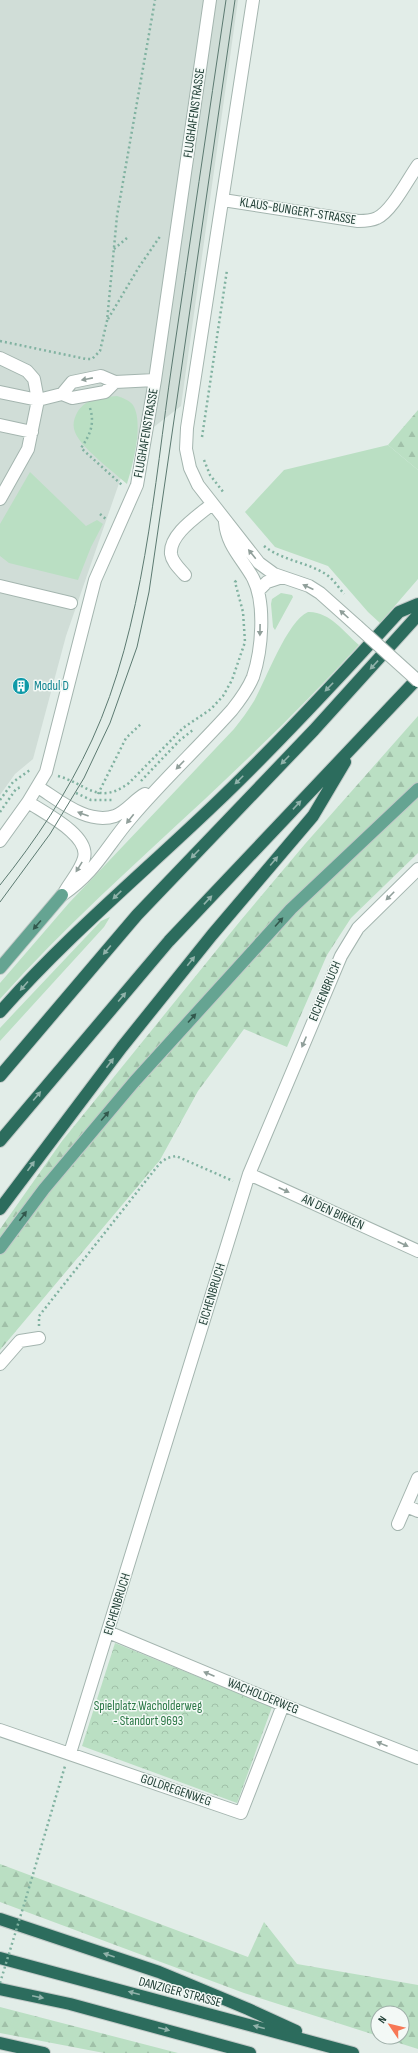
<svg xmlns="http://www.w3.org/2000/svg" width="418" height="2053" font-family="'Sofia Sans Condensed',sans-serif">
<defs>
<pattern id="forest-firs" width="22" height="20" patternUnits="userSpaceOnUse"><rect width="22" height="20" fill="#badfc3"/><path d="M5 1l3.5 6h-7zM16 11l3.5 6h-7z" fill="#a0c0a8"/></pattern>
<pattern id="park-crowns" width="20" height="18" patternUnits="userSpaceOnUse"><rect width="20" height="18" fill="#badfc3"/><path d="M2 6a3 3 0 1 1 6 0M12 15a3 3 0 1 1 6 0" fill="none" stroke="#a0c0a8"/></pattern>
</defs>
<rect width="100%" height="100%" fill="#e2ede8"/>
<!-- built -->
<path fill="#d0ddd7" d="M0,0h238l-57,406 -48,37 -67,193 -33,123 -18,15 -15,21z"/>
<!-- grass -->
<path fill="#badfc3" d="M117,396c6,2 12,4 16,9 11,18 0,60 -6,79 -12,-11 -47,-37 -52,-52 -3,-7 -1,-14 3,-21 9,-13 25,-14 39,-15z
M388,445l30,25v109l-38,44 -12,-11 -40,-46 -53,-19 -30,-35 39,-42z
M30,472l56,54 11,-6 6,4 -12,23 -13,33 -69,-17 -9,-7v-32z
M281,593l11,2 1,2 -18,33 -2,-3 -2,-23 1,-5z
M308,612c21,-1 36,20 51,33 -49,54 -101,104 -154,154 -70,65 -142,129 -205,200v-16l69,-80 165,-174c7,-9 14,-18 20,-28 12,-21 33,-80 54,-89z
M110,917l-6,10 -104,114v-13l14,-15 87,-92z"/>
<!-- forest -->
<path fill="url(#forest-firs)" d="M418,410v60l-30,-25z
M418,716v137l-67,65 -24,37 -40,92 -43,-18 -46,62 -38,69 -160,190v-121l62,-88 179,-221 64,-76z
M0,1864l248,93 16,-35 33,42 121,21v64l-38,-12h22v-24h-24v23l-134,-43 -244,-91z
M0,2007l178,46h-74l-104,-20z"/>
<!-- park -->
<path fill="url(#park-crowns)" d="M115,1643l157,64 -35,96 -155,-57z"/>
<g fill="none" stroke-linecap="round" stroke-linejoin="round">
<defs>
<path id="minor" d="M253,0l-66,428 -1,21 4,19 8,17 61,78 15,11 35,12 11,7 37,33
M223,200l135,21c6,0 13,0 19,-3 15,-7 31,-39 41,-53
M0,358l27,13 7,8 4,21 -10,49 -28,50
M0,392l38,8 24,-6 10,-12 29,-6 14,6 40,-2
M62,394l10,4 33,-6 10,-10
M0,425l32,7
M185,575c-5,-6 -13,-13 -14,-21 -2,-20 27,-38 41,-50
M0,586l71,17
M258,591l9,-9 15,-5
M38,787c21,13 49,38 77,29 12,-5 19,-16 30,-22
M28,802c16,11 62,33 56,56 -3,12 -14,24 -20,35
M0,841l28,-39 18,-30 49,-192 42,-95 18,-105 55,-380
M62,895c34,-23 44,-48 69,-77 32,-38 68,-71 101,-108 8,-10 16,-21 21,-33 9,-27 13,-74 0,-99 -11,-20 -26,-32 -28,-56
M249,1174l169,77
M0,1364l20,-23 19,-3
M406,1506l12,5
M398,1524l20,-46
M108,1632l175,73 135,53
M0,1730l241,83 42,-108
M70,1753l179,-579 92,-218 17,-28 60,-59"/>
<path id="major" d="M0,968l62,-73
M0,1248l44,-59 90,-107 157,-173 127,-120"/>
<path id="highway" d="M0,1012c66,-75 143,-139 215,-208 64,-61 124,-126 184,-192l19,-8
M0,1076l137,-161 177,-185 104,-115
M0,1141l169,-200 249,-263
M0,1209l122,-162 90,-112 101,-119 32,-54
M0,1919l159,53 89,37 48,22
M0,1958l353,95
M0,1989l70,15 180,49
M0,2043l44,10"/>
</defs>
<!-- minor casing -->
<use href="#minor" stroke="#a4b5af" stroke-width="14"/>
<!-- major casing -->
<use href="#major" stroke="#c1c9c7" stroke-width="14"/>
<!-- highway casing -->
<use href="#highway" stroke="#c1c9c7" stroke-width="14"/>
<!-- path -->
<path stroke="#81b2a1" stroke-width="2.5" stroke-dasharray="2 3" stroke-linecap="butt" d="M114,249l13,-11
M108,319l31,-52 22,-32
M0,341l86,18h6l8,-8 7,-30 10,-105 38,-216
M90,408c5,16 0,27 -9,40l41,37
M202,437l25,-167
M204,460l6,15 14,18
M100,514l7,6
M264,546c19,15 44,16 63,29 7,5 12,13 17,19
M58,776c29,8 40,30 71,7l54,-55 28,-19 12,-13 9,-16 13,-38 -2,-30 -8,-30 3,-3
M141,781l39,-41 13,-10
M76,793l15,7h22
M98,794l28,-56 16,-15
M0,800l13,-18 17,-12
M0,812l16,-23 5,-2
M39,1326v-10l121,-153 7,-5 9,-2 57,25
M26,1898l39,-132"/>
<!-- minor -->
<use href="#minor" stroke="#fff" stroke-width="12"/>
<!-- major -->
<use href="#major" stroke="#65a492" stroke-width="12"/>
<!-- highway -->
<use href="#highway" stroke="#2c6c5d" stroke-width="12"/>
<!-- tram -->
<path stroke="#5c7a71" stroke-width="1" d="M0,885c36,-45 68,-93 92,-145 52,-113 62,-254 80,-376 18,-122 36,-243 54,-364
M0,902l50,-68 34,-56 26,-55 27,-76 12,-55 86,-592"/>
<defs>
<path id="minor-bridge" d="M357,626l61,55"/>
</defs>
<!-- minor-bridge casing -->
<use href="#minor-bridge" stroke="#a4b5af" stroke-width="14" stroke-linecap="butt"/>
<!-- path-bridge -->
<path stroke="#81b2a1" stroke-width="2.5" stroke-dasharray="2 3" stroke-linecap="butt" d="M0,1983l26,-85"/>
<!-- minor-bridge -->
<use href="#minor-bridge" stroke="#fff" stroke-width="12"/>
</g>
<!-- one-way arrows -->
<defs><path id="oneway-solid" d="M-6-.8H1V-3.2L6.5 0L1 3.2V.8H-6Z"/></defs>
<g fill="#909f9a">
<use href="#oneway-solid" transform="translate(87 379) rotate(169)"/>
<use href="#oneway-solid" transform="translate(252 554) rotate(-129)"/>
<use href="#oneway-solid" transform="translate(308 587) rotate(-155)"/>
<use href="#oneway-solid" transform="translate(344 614) rotate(-138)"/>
<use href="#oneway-solid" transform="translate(260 630) rotate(91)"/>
<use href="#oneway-solid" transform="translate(180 765) rotate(134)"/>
<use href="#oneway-solid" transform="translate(83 814) rotate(-160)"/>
<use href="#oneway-solid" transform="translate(130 819) rotate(128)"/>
<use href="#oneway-solid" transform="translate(79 867) rotate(122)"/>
<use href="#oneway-solid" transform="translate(390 896) rotate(135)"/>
<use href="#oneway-solid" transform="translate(304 1042) rotate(113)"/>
<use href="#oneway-solid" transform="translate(284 1190) rotate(25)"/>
<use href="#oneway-solid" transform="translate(403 1244) rotate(25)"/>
<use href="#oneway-solid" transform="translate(209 1674) rotate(-157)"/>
<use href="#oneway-solid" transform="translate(382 1744) rotate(-158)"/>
</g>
<g fill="#90b2aa">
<use href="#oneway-solid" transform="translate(374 665) rotate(133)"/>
<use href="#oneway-solid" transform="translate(329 687) rotate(134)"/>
<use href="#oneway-solid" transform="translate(285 760) rotate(134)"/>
<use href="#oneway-solid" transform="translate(239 780) rotate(135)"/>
<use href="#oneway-solid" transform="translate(297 805) rotate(-47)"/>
<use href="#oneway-solid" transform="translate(195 854) rotate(134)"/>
<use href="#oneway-solid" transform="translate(274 861) rotate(-50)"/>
<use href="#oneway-solid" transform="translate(117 895) rotate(136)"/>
<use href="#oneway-solid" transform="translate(208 900) rotate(-47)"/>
<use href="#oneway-solid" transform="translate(107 950) rotate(130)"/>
<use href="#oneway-solid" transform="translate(191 961) rotate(-51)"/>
<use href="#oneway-solid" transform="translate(24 986) rotate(131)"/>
<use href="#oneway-solid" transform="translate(122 997) rotate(-50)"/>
<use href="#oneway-solid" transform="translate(110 1063) rotate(-53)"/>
<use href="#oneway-solid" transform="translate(37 1096) rotate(-50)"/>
<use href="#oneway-solid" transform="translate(31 1166) rotate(-54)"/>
<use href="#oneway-solid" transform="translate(109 1955) rotate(-161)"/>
<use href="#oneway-solid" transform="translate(134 1993) rotate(-165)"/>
<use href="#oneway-solid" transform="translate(38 1997) rotate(12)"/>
<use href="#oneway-solid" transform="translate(259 2027) rotate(-165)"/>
<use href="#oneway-solid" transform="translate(164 2029) rotate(15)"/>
</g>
<g fill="#32584d">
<use href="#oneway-solid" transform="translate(279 922) rotate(-48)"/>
<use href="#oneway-solid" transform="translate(37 925) rotate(131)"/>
<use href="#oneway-solid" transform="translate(192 1018) rotate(-48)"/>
<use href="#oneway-solid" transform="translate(105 1116) rotate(-50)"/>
<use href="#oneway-solid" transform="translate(23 1216) rotate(-53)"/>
</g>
<!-- icons -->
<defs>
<symbol id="building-disc" viewBox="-11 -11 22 22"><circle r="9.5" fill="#0f9aa8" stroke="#f3f9f6"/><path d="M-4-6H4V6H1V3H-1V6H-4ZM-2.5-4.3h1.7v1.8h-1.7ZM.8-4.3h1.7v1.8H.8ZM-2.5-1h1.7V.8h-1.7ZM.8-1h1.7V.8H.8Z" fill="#fff"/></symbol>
</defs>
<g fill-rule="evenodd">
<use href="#building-disc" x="11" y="676" width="20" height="20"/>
</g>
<g text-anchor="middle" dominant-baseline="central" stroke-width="3" stroke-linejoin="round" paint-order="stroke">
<!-- street labels -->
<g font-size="13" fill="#213f36" stroke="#f3f9f6">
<text transform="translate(194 113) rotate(-82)">FLUGHAFENSTRASSE</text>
<text transform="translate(298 211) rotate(9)">KLAUS-BUNGERT-STRASSE</text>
<text transform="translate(146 433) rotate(-80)">FLUGHAFENSTRASSE</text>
<text transform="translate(325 991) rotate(-67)">EICHENBRUCH</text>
<text transform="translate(333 1212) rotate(25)">AN DEN BIRKEN</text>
<text transform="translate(212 1294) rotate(-73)">EICHENBRUCH</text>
<text transform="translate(117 1604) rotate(-73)">EICHENBRUCH</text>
<text transform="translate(263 1696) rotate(22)">WACHOLDERWEG</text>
<text transform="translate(176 1790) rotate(19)">GOLDREGENWEG</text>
<text transform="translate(180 1992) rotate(15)">DANZIGER STRASSE</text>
</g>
<!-- culture labels -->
<g font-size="13" fill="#0d838f" stroke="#f3f9f6" text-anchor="start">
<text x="34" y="686">Modul D</text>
</g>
<!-- park labels -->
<g font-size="13" fill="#2a7745" stroke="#f3f9f6">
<text x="148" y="1706">Spielplatz Wacholderweg<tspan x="148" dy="15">- Standort 9693</tspan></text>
</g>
</g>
<!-- north arrow -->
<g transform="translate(390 2025) rotate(305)"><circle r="19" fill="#f3f9f6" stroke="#9fafa9"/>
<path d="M0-3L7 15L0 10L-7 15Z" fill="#f77856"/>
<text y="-6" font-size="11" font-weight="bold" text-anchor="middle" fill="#213f36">N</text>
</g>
</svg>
